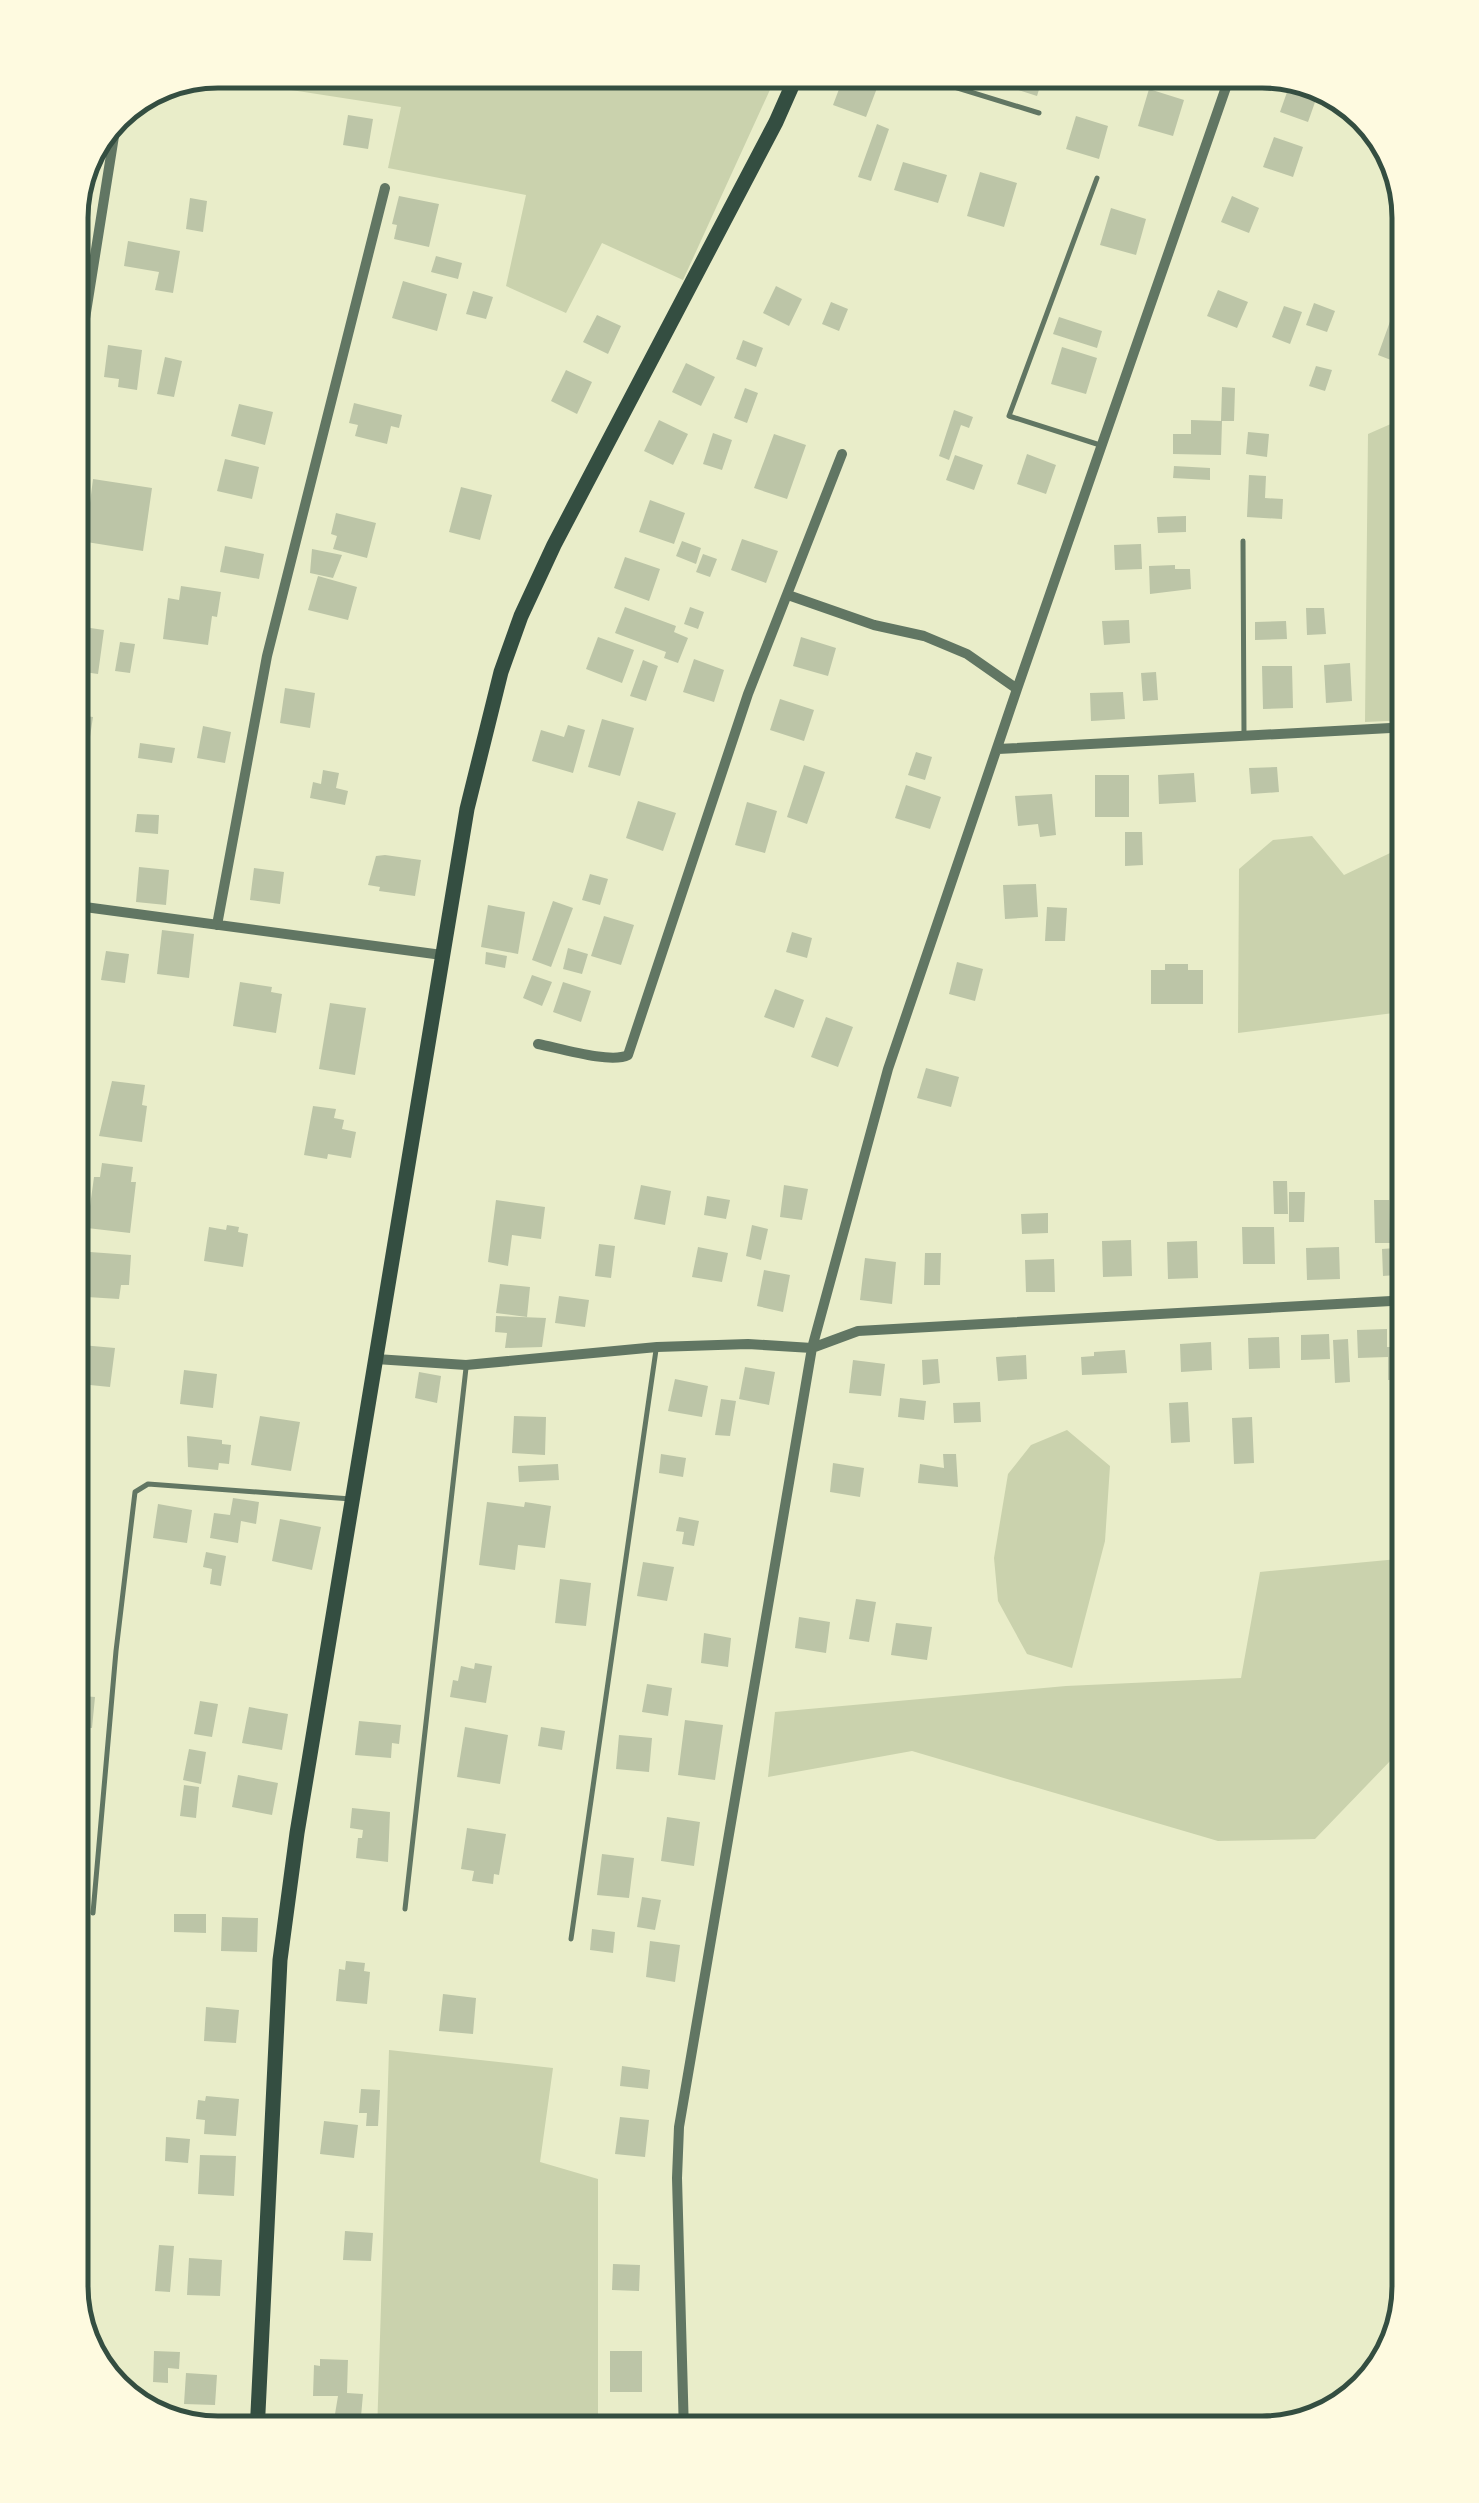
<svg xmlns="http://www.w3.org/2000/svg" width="1479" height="2503" font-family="Karla,sans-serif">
<rect width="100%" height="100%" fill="#e9edc9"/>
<!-- green -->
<path fill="#cad2ad" d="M227,70h552l-96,210 -81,-37 -36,70 -60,-27 20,-91 -138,-27 13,-61 -175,-27z
M1409,416v304l-44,2 3,-288z
M1312,836l32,39 65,-31v167l-171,22 1,-164 34,-29z
M1067,1430l43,36 -5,75 -33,127 -45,-14 -29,-53 -4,-43 14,-84 23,-29z
M1409,1558v191l-16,9 -78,81 -97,2 -306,-90 -144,26 7,-65 291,-26 175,-8 19,-106z
M389,2050l164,18 -13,94 58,17v254h-221z"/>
<!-- building -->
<path fill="#bcc5a7" d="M991,70h54l-8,26 -49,-16z
M844,76l33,12 -11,29 -33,-12z
M1292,78l28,10 -12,34 -28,-10z
M1149,89l35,11 -11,36 -35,-10z
M348,115l25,4 -5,30 -25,-4z
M1076,116l32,10 -9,33 -33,-10z
M877,124l12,5 -18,52 -13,-4z
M1274,137l29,10 -10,30 -30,-10z
M903,162l44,13 -9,28 -44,-13z
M980,172l37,11 -13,44 -37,-11z
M399,196l40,8 -10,43 -35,-8 3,-14 -5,-1z
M1232,196l27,12 -10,25 -28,-11z
M190,198l17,3 -4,31 -17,-3z
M1111,208l35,11 -10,36 -36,-10z
M128,241l52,10 -7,42 -18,-3 4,-18 -35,-6z
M436,256l26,7 -4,16 -27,-7z
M403,281l44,13 -10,37 -45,-13z
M776,286l26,13 -13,27 -26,-13z
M1218,290l30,12 -11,26 -30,-12z
M473,291l20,6 -7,22 -20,-5z
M831,302l17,7 -9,22 -17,-7z
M1397,302l12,5v60l-31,-12z
M1314,303l21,8 -8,21 -21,-7z
M1284,306l18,6 -12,32 -18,-7z
M597,315l24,11 -13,28 -25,-12z
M1059,317l43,14 -5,17 -44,-14z
M743,340l20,8 -7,19 -20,-8z
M108,345l34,5 -5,40 -19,-3 1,-8 -15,-2z
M1062,347l35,11 -11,36 -35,-10z
M165,357l17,4 -8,36 -17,-3z
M686,363l29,14 -14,29 -29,-14z
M1316,366l16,4 -7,21 -16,-5z
M566,370l26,12 -15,32 -26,-13z
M1222,387l13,1 -1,33h-13z
M745,388l13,5 -11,30 -13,-5z
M354,403l48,12 -3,13 -8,-2 -4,18 -32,-8 3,-11 -9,-2z
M239,404l34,8 -8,33 -34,-9z
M954,410l19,7 -4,11 -8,-3 -12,35 -10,-4z
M659,420l29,14 -15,31 -29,-14z
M1191,420l31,1 -1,34 -48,-1v-20h18z
M1248,432l21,2 -2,23 -21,-3z
M713,433l19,7 -10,30 -19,-6z
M774,434l32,11 -19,54 -33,-11z
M1027,454l29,11 -10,29 -29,-10z
M955,455l28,10 -9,25 -28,-10z
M225,459l34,8 -7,32 -35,-8z
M1174,466l36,2v12l-37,-2z
M1249,475l17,1 -1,22 18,1 -1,20 -35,-2z
M93,479l59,9 -9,63 -69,-11 5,-31 10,2z
M461,487l31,8 -12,45 -31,-8z
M650,500l35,13 -11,31 -35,-12z
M336,513l40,10 -9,35 -34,-9 4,-13 -6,-2z
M1186,516v16l-28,1 -1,-16z
M742,539l36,12 -12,32 -35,-13z
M682,541l19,7 -5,16 -20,-8z
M1141,544l1,25 -27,1 -1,-25z
M225,546l39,8 -5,25 -39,-7z
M312,549l30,6 -9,23 -23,-5z
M703,554l14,5 -7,18 -14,-5z
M625,557l35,12 -11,32 -35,-13z
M1175,565v4h15l1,20 -41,5 -1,-28z
M318,576l39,11 -9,33 -40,-10z
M181,586l40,6 -4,25 -5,-1 -4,29 -45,-6 5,-41 11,2z
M625,607l51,19 -2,6 14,6 -10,25 -14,-5 2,-6 -51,-19z
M690,607l14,5 -6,17 -14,-5z
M1306,608h18l2,26 -19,1z
M1129,620l1,23 -26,2 -2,-24z
M1286,621l1,18 -32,1v-18z
M70,625l34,5 -6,44 -28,-4z
M598,637l36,13 -12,33 -36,-14z
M801,637l35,11 -8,28 -35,-10z
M120,642l15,2 -5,29 -15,-2z
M694,659l30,11 -10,32 -31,-10z
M643,660l15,6 -12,35 -16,-5z
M1350,663l2,38 -26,2 -2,-38z
M1262,666h30l1,42 -30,1z
M1156,672l2,28 -15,1 -2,-28z
M285,688l30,5 -5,35 -30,-5z
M1123,692l2,27 -34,2 -1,-28z
M780,699l34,11 -10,31 -34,-11z
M70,714l23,3 -8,53 -15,-3z
M602,719l32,9 -14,48 -32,-9z
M568,725l17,5 -12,43 -41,-12 9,-31 23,7z
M203,726l28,6 -6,31 -28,-5z
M140,743l35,5 -3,15 -34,-5z
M916,752l16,5 -7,23 -17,-5z
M804,765l21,7 -18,52 -20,-7z
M1277,767l2,25 -28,2 -2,-26z
M323,770l16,3 -3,15 12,3 -3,14 -35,-7 3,-16 8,2z
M1194,773l2,29 -37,2 -1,-29z
M1095,775h34v42h-34z
M906,785l35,12 -11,32 -35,-11z
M1052,794l4,41 -16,2 -2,-13 -20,2 -3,-30z
M638,801l38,12 -13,38 -37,-13z
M747,802l30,9 -12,42 -30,-8z
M137,814l22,1 -1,19 -23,-2z
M1125,832h17l1,33 -18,1z
M385,855l36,5 -6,36 -36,-5 1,-4 -12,-2 8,-29z
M139,867l30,3 -3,35 -30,-3z
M254,868l30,4 -4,32 -30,-4z
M590,874l18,5 -8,26 -18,-5z
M1036,884l2,33 -33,2 -2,-34z
M553,901l20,7 -22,59 -19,-7z
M488,905l37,7 -7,42 -37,-7z
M1047,907l20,1 -2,33h-20z
M604,916l30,9 -13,40 -30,-9z
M162,930l32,4 -5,44 -32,-4z
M792,932l20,6 -5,20 -21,-6z
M568,948l20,6 -6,20 -19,-5z
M106,951l23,3 -4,29 -24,-3z
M486,952l21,4 -2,12 -20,-4z
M957,962l26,7 -8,32 -26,-7z
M1165,964h23v6h15v34h-52v-34h14z
M532,975l20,7 -10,24 -19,-8z
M240,982l32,5 -1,5 11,2 -6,39 -43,-7z
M563,982l28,9 -10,31 -28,-10z
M70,984l17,2 -6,48 -11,-1z
M775,989l29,11 -10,28 -30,-11z
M330,1003l36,5 -11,67 -36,-6z
M826,1017l27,10 -15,40 -27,-10z
M926,1068l33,9 -8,30 -34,-9z
M112,1081l33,4 -3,20 5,1 -5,36 -43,-6z
M313,1106l23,3 -2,9 10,2 -2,9 14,3 -5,26 -23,-4 -1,5 -23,-4z
M102,1163l31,4 -2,15h5l-6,51 -43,-5 7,-51h6z
M1273,1181h14l1,33h-14z
M641,1185l30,6 -6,34 -31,-6z
M784,1185l24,4 -6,31 -22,-3z
M1289,1192h16l-1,30h-15z
M707,1196l23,4 -4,19 -22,-4z
M496,1200l49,7 -4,32 -29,-4 -4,31 -20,-4z
M1374,1200h15l1,43h-15z
M1048,1213v20l-26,1 -1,-20z
M227,1225l12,2 -1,5 10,2 -5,33 -39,-6 5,-34 17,3z
M752,1225l16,4 -7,31 -15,-4z
M1242,1227h32l1,37h-32z
M1131,1240l1,36 -29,1 -1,-36z
M1197,1241l1,37 -30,1 -1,-37z
M599,1244l16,2 -4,32 -16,-2z
M698,1247l30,6 -6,29 -30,-5z
M1339,1247l1,32 -33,1 -1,-32z
M1409,1247v27l-26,2 -1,-27z
M90,1252l41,3 -2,30h-8l-2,14 -32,-2z
M925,1253h16l-1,32h-16z
M865,1258l31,4 -4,42 -32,-4z
M1054,1259l1,33h-29l-1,-32z
M764,1270l26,5 -7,37 -26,-6z
M500,1284l30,3 -3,30 -31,-4z
M559,1296l30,4 -4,27 -30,-4z
M496,1316l50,2 -4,29 -37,1 2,-15 -12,-1z
M1387,1329v18h18l1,33h-18v-23l-30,1 -1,-28z
M1329,1334l1,25 -29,1v-25z
M1279,1337l1,31 -31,1 -1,-31z
M1348,1339l2,43 -15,1 -2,-43z
M1211,1342l1,28 -31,2 -1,-28z
M70,1344l45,4 -5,39 -40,-4z
M1125,1350l2,23 -45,2 -1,-18 13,-1v-4z
M1026,1355l1,24 -29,2 -2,-24z
M938,1359l2,24 -17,2 -1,-25z
M853,1360l32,4 -4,32 -32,-3z
M745,1367l30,5 -6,33 -30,-6z
M184,1370l33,4 -4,34 -33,-4z
M419,1372l22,4 -4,27 -22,-5z
M675,1379l33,7 -6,31 -34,-6z
M900,1398l26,3 -2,19 -26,-3z
M721,1399l15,2 -6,35 -15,-1z
M980,1402l1,20 -27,1 -1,-20z
M1188,1402l2,40 -19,1 -2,-40z
M260,1416l40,6 -9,49 -40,-6z
M514,1416l32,1 -1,38 -33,-2z
M1252,1417l2,46 -20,1 -2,-46z
M187,1436l35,4v4l9,1 -2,19 -10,-1 -1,7 -30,-3z
M661,1454l25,4 -3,19 -24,-4z
M943,1454h13l2,33 -40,-4 2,-19 24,4z
M833,1463l31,5 -4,29 -30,-5z
M558,1464l1,16 -40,2 -1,-16z
M233,1498l26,4 -3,22 -15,-3 -3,22 -28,-5 4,-25 16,2z
M487,1502l37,5 1,-5 26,4 -6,42 -27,-3 -3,25 -36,-5z
M158,1504l34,6 -5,33 -34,-5z
M679,1517l20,4 -5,25 -12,-2 2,-12 -8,-1z
M280,1519l41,8 -9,43 -40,-9z
M206,1552l20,4 -5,30 -11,-2 2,-15 -9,-2z
M643,1562l31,5 -7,34 -30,-5z
M560,1579l31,4 -5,43 -31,-3z
M856,1599l20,3 -7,40 -20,-3z
M799,1617l31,5 -4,31 -31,-5z
M896,1623l36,4 -5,33 -36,-5z
M704,1633l27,5 -3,29 -27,-4z
M475,1663l17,3 -6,37 -36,-6 3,-17 5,1 3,-15 13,3z
M647,1684l25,4 -4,28 -26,-4z
M70,1695l25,2 -3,31 -16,-1v8h-6z
M200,1701l18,3 -6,33 -18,-3z
M249,1707l39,7 -6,36 -40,-7z
M685,1720l38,5 -8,55 -37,-5z
M359,1721l42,4 -2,19 -7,-1 -1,15 -36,-3z
M465,1727l43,8 -8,49 -43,-7z
M541,1727l24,4 -3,19 -24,-4z
M619,1735l33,3 -3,34 -33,-3z
M189,1749l17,3 -5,32 -18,-4z
M238,1775l40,8 -6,32 -40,-8z
M184,1785l15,2 -3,31 -16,-2z
M352,1808l38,4 -2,50 -32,-4 2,-20h4l1,-8 -13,-2z
M667,1817l33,5 -6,44 -33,-5z
M467,1828l39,6 -7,41 -5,-1 -1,10 -21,-3 2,-10 -13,-2z
M602,1854l32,4 -5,40 -32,-3z
M642,1897l19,3 -6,30 -18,-3z
M174,1914h32v19l-32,-1z
M222,1917l36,1 -1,34 -36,-1z
M592,1929l23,3 -2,21 -23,-3z
M650,1941l30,4 -5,37 -29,-5z
M346,1961l19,2 -1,8 6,1 -3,32 -31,-3 3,-32 6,1z
M443,1994l33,4 -3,36 -34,-3z
M206,2007l33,3 -3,33 -32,-2z
M70,2025l7,1 -3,59h-4z
M622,2066l28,4 -2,19 -28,-3z
M361,2089l19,1 -2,36h-12l1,-13h-8z
M206,2096l33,3 -3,37 -32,-2 1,-14 -9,-1 2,-19 7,1z
M620,2117l29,3 -4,37 -30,-3z
M324,2121l34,4 -4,33 -34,-4z
M166,2137l24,2 -2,24 -23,-2z
M200,2155l36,1 -2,40 -36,-2z
M345,2231l28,2 -2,28 -28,-1z
M159,2245l15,1 -4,46 -15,-1z
M189,2258l33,2 -2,36 -33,-1z
M613,2264l27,1 -1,26 -27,-1z
M154,2351l26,1 -1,17 -11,-1v15l-15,-1z
M610,2351h32v41h-32z
M320,2359l28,1 -1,33 16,1 -3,34 -27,-2 5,-30h-25l1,-31 6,1z
M186,2373l31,2 -2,30 -31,-1z"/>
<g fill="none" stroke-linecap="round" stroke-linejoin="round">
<!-- service -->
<path stroke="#617663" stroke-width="5" d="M899,70l140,43
M1097,178l-88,238 91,29
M1243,541l1,194
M405,1909l61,-541
M93,1913l23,-262 19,-159 13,-8 203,15
M571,1939l85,-589
M70,2256l7,-145"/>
<!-- minor -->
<path stroke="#617663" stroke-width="10" d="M70,413l48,-302
M788,595l86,30 50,11 43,18 50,35
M998,749l411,-22
M70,905l372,50
M217,925l50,-269 118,-468
M538,1044c21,4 73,20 90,11l120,-361 94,-240
M376,1359l90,6 191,-18 91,-3 64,4 46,-17 551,-31
M684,2433l-7,-255 2,-51 133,-779 76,-279 129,-380 215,-619"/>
<!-- secondary -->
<path stroke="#344e41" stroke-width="15" d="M257,2433l23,-473 17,-127 170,-1024 34,-137 20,-56 33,-71 222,-423 23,-52"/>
</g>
<!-- crop -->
<path d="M0 0H1479V2503H0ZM218 88H1262A130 130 0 0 1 1392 218V2286A130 130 0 0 1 1262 2416H218A130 130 0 0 1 88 2286V218A130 130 0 0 1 218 88Z" fill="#fefae0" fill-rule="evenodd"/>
<path fill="none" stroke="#344e41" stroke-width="5" d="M218 88H1262A130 130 0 0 1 1392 218V2286A130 130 0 0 1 1262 2416H218A130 130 0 0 1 88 2286V218A130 130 0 0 1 218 88Z"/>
</svg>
